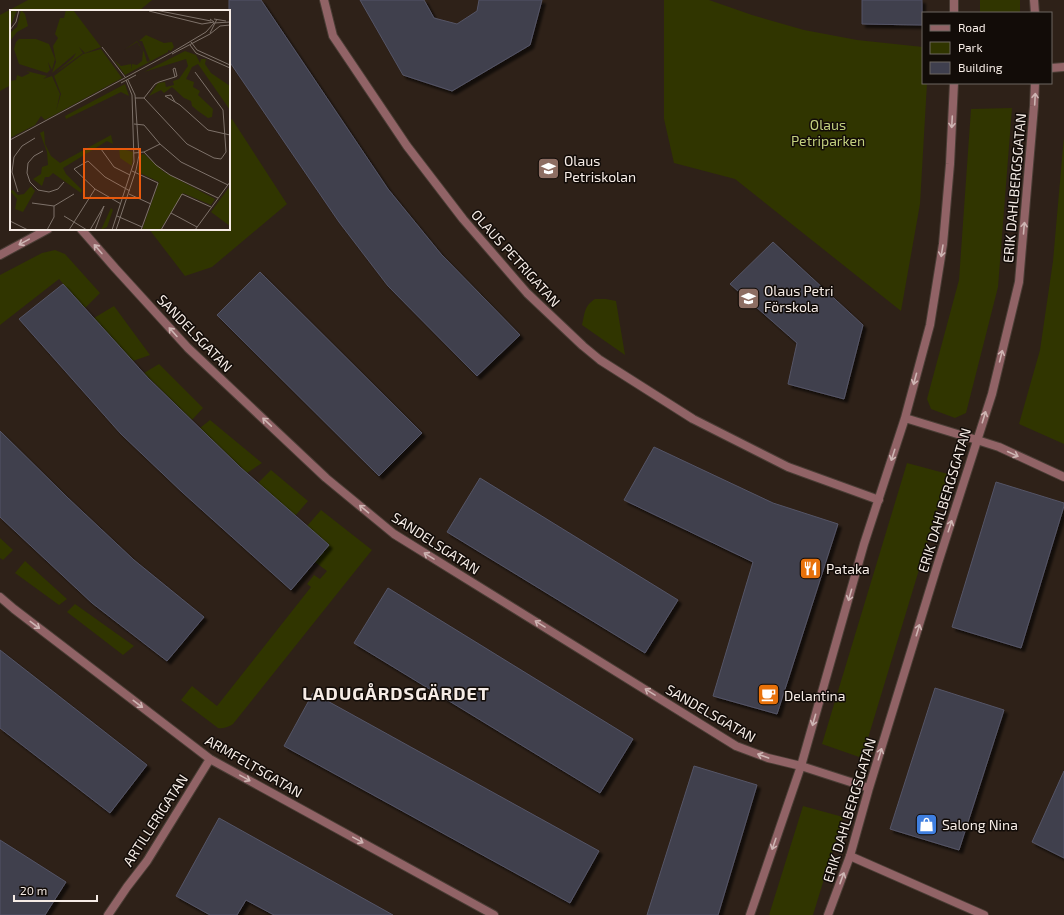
<svg xmlns="http://www.w3.org/2000/svg" width="1064" height="915" font-family="'Exo 2',sans-serif">
<defs>
<filter id="shadow"><feDropShadow dx="3.5" dy="3.5" stdDeviation="1" flood-color="#0009"/></filter>
</defs>
<rect width="100%" height="100%" fill="#2e2118"/>
<!-- green -->
<path fill="#303500" d="M28,0h124l-13,11h-128v74l-11,6v-76z
M664,0h45l43,15 52,15 53,10 66,7v36h4l-7,121 -19,107 -166,-132 -61,-16 -10,-44z
M980,0h40v13h-40z
M1012,108l-14,179 -32,126 -11,5 -24,-9 -4,-10 32,-119 12,-171z
M232,119l55,85 -75,63 -27,9 -36,-47h80v-109z
M1064,136v308l-45,-20 21,-74 13,-89z
M55,250l10,4 35,39 -15,15 -26,-29 -59,46v-50l42,-22z
M595,299h11l10,2 9,54 -43,-30c3,-12 2,-19 13,-26z
M114,306l36,49 -17,6 -39,-43z
M159,364l44,44 -11,12 -48,-47z
M210,420l52,43 -15,10 -47,-45z
M907,463l41,11 -86,284 -40,-14z
M271,470l37,31 -13,15 -37,-33z
M321,510l51,40 -139,174c-4,3 -11,5 -15,4l-37,-28 11,-14 25,20 94,-119 -4,-3 7,-9 6,4 7,-8 -12,-9 14,-17 -22,-19z
M0,538l13,12 -10,10 -3,-2z
M25,561l42,38 -8,6 -44,-32z
M75,604l59,42 -11,9 -56,-43z
M803,806l40,11 -30,98h-44z"/>
<!-- building -->
<path fill="#3f3f4e" stroke="#556" filter="url(#shadow)" d="M229,0h32l127,189 53,65 79,81 -43,41 -89,-90 -49,-64 -110,-161z
M360,0h64l10,18 23,6 20,-13 2,-11h63l-12,45 -78,46 -49,-16z
M862,0h60v25l-60,-1z
M773,242l90,83 -19,74 -56,-15 9,-41 -67,-59z
M260,272l162,161 -43,43 -162,-161z
M63,284l85,94 93,90 88,77 -38,45 -109,-98 -61,-58 -102,-115z
M0,431l68,67 66,62 70,57 -37,44 -75,-58 -92,-86z
M654,447l119,56 65,21 -61,190 -64,-18 40,-134 -129,-62z
M480,478l198,122 -33,53 -198,-121z
M996,482l68,21v3l-43,142 -69,-21z
M388,588l245,151 -33,54 -246,-150z
M0,650l147,115 -37,48 -110,-85z
M935,688l69,22 -45,140 -69,-21z
M313,693l286,158 -29,52 -286,-157z
M694,766l63,19 -39,130h-71z
M1064,771v87l-32,-16z
M219,818l174,97h-119l-28,-15 -9,15h-27l-34,-19z
M0,840l66,42 -21,33h-45z"/>
<g fill="none" stroke-linecap="round" stroke-linejoin="round">
<defs>
<path id="minor" d="M324,0l9,36 74,110 56,73 64,74 56,53 17,14 93,59 95,48 91,33
M1051,68l13,-1
M81,229l34,39 73,80 138,130 68,56 342,212 32,12 33,8
M0,255l48,-26
M977,440l22,7 65,30
M0,597l14,12 196,150 284,156
M850,856l134,59
M108,915l19,-28 20,-26 63,-102"/>
<path id="tertiary" d="M954,0v13
M1034,0l1,13
M905,418l72,22
M801,766l68,22
M750,915l51,-149 63,-222 41,-126 25,-93 13,-81 7,-80 4,-81
M828,915l22,-59 19,-68 69,-225 54,-169 27,-112 15,-176 1,-23"/>
</defs>
<!-- minor casing -->
<use href="#minor" stroke="#4a3d35" stroke-width="10"/>
<!-- tertiary casing -->
<use href="#tertiary" stroke="#4a3d35" stroke-width="10"/>
<!-- minor -->
<use href="#minor" stroke="#916366" stroke-width="8"/>
<!-- tertiary -->
<use href="#tertiary" stroke="#916366" stroke-width="8"/>
</g>
<!-- one-way arrows -->
<defs><path id="oneway-shaft" d="M-6 0H5M1.5-3L5.5 0L1.5 3" fill="none" stroke-width="1.6" stroke-linecap="round" stroke-linejoin="round"/></defs>
<g stroke="#ceb5b3">
<use href="#oneway-shaft" transform="translate(1035 99) rotate(-87)"/>
<use href="#oneway-shaft" transform="translate(952 122) rotate(93)"/>
<use href="#oneway-shaft" transform="translate(1024 228) rotate(-85)"/>
<use href="#oneway-shaft" transform="translate(24 242) rotate(151)"/>
<use href="#oneway-shaft" transform="translate(98 249) rotate(-131)"/>
<use href="#oneway-shaft" transform="translate(942 251) rotate(99)"/>
<use href="#oneway-shaft" transform="translate(173 332) rotate(-132)"/>
<use href="#oneway-shaft" transform="translate(1001 356) rotate(-76)"/>
<use href="#oneway-shaft" transform="translate(915 379) rotate(105)"/>
<use href="#oneway-shaft" transform="translate(984 417) rotate(-73)"/>
<use href="#oneway-shaft" transform="translate(267 422) rotate(-137)"/>
<use href="#oneway-shaft" transform="translate(1013 454) rotate(25)"/>
<use href="#oneway-shaft" transform="translate(893 455) rotate(108)"/>
<use href="#oneway-shaft" transform="translate(364 509) rotate(-140)"/>
<use href="#oneway-shaft" transform="translate(950 526) rotate(-72)"/>
<use href="#oneway-shaft" transform="translate(429 556) rotate(-148)"/>
<use href="#oneway-shaft" transform="translate(850 595) rotate(106)"/>
<use href="#oneway-shaft" transform="translate(540 624) rotate(-148)"/>
<use href="#oneway-shaft" transform="translate(35 625) rotate(37)"/>
<use href="#oneway-shaft" transform="translate(918 630) rotate(-73)"/>
<use href="#oneway-shaft" transform="translate(650 692) rotate(-148)"/>
<use href="#oneway-shaft" transform="translate(138 704) rotate(37)"/>
<use href="#oneway-shaft" transform="translate(814 720) rotate(106)"/>
<use href="#oneway-shaft" transform="translate(880 754) rotate(-73)"/>
<use href="#oneway-shaft" transform="translate(763 756) rotate(-160)"/>
<use href="#oneway-shaft" transform="translate(245 778) rotate(29)"/>
<use href="#oneway-shaft" transform="translate(358 840) rotate(29)"/>
<use href="#oneway-shaft" transform="translate(774 844) rotate(109)"/>
<use href="#oneway-shaft" transform="translate(842 878) rotate(-70)"/>
</g>
<!-- icons -->
<defs>
<symbol id="school-square" viewBox="-11 -11 22 22"><rect x="-9" y="-9" width="18" height="18" rx="4" fill="#8d6e63" stroke="#120c08"/><path d="M0-5L7-2L0 1L-7-2ZM-4 1L0 2.5L4 1V4Q0 6-4 4Z" fill="#fff"/></symbol>
<symbol id="restaurant-square" viewBox="-11 -11 22 22"><rect x="-9" y="-9" width="18" height="18" rx="4" fill="#e8710a" stroke="#120c08"/><path d="M-5-6h1v4h1v-4h1v4h1v-4h1v5L-1.5 .5V6h-2V.5L-5-1ZM5-6V6H3V1.5H1.5Q1.5-4 5-6Z" fill="#fff"/></symbol>
<symbol id="cafe-square" viewBox="-11 -11 22 22"><rect x="-9" y="-9" width="18" height="18" rx="4" fill="#e8710a" stroke="#120c08"/><path d="M-5.5-4.5H6V0H3Q3 3.5 0 3.5H-2.5Q-5.5 3.5-5.5 0ZM3-3.2v2h1.7v-2ZM-6 4.5H4V6H-6Z" fill="#fff"/></symbol>
<symbol id="shop-square" viewBox="-11 -11 22 22"><rect x="-9" y="-9" width="18" height="18" rx="4" fill="#3f7fe0" stroke="#120c08"/><path d="M-5-2.5h2.3a2.7 3.5 0 0 1 5.4 0H5L5.5 6h-11ZM-1.5-2.5h3a1.5 2.3 0 0 0-3 0Z" fill="#fff"/></symbol>
</defs>
<g fill-rule="evenodd">
<use href="#school-square" x="536" y="156" width="25" height="25"/>
<use href="#school-square" x="736" y="286" width="25" height="25"/>
<use href="#restaurant-square" x="798" y="556" width="25" height="25"/>
<use href="#cafe-square" x="756" y="682" width="25" height="25"/>
<use href="#shop-square" x="914" y="812" width="25" height="25"/>
</g>
<g text-anchor="middle" dominant-baseline="central" stroke-width="3" stroke-linejoin="round" paint-order="stroke">
<!-- park labels -->
<g font-size="14" fill="#c3d07f" stroke="#120c08">
<text x="828" y="124">Olaus<tspan x="828" dy="16">Petriparken</tspan></text>
</g>
<!-- poi labels -->
<g font-size="14" fill="#f6ece6" stroke="#120c08" text-anchor="start">
<text x="564" y="160">Olaus<tspan x="564" dy="16">Petriskolan</tspan></text>
<text x="764" y="290">Olaus Petri<tspan x="764" dy="16">Förskola</tspan></text>
<text x="826" y="568">Pataka</text>
<text x="784" y="695">Delantina</text>
<text x="942" y="824">Salong Nina</text>
</g>
<!-- street labels -->
<g font-size="14" fill="#f6ece6" stroke="#120c08">
<text transform="translate(1014 188) rotate(-85)">ERIK DAHLBERGSGATAN</text>
<text transform="translate(516 258) rotate(48)">OLAUS PETRIGATAN</text>
<text transform="translate(195 333) rotate(46)">SANDELSGATAN</text>
<text transform="translate(944 500) rotate(-73)">ERIK DAHLBERGSGATAN</text>
<text transform="translate(436 543) rotate(33)">SANDELSGATAN</text>
<text transform="translate(711 713) rotate(30)">SANDELSGATAN</text>
<text transform="translate(254 766) rotate(30)">ARMFELTSGATAN</text>
<text transform="translate(849 810) rotate(-73)">ERIK DAHLBERGSGATAN</text>
<text transform="translate(155 820) rotate(-57)">ARTILLERIGATAN</text>
</g>
<!-- district labels -->
<g font-size="18" font-weight="bold" letter-spacing="1" fill="#f6ece6" stroke="#120c08">
<text x="396" y="693">LADUGÅRDSGÄRDET</text>
</g>
</g>
<!-- overview -->
<g transform="translate(10 10)">
<rect width="220" height="220" fill="#2e2118"/>
<path d="M0,0h7l-7,18zM11,0l4,4 3,12 -11,6 -7,9v-8l7,-6zM56,0h7l28,37 -16,6 -6,-6 4,6 -29,21 19,-16 3,-5 -24,20 4,-11 -3,-16 5,-8 -3,-4 5,-16h4zM136,25l18,8 8,-1 2,5 -3,4 -3,-1v2l-43,23 -11,-15 7,6 10,-2v5l1,-5 5,1 5,-4 1,-10 -6,-9 -13,8 13,-9 7,11 3,10 3,-1 -8,-20h-3zM9,29h17l13,5 6,15 -3,11 -4,-8 2,8 -3,3 -28,-9 -5,-15 2,-7zM91,39l21,29 -77,42 -4,-4 -6,9 -25,13v-57l6,-1 1,-5 5,2 8,-4 -4,-2 21,5 -4,3 9,-3 8,18 -4,17 5,-17 -7,-18 29,-22zM175,41l11,4 4,8 1,-4h5l-1,5 6,9 19,13v24l-32,-46 -6,3 -6,12 8,3 -1,5 7,4 -2,4 15,14 -1,8 -4,1 -10,-7 -6,-5 -1,-5 -7,-3 -12,-11 -8,6 -3,-3 -12,6 9,-13 7,-1 1,5 8,-2 -1,-4 6,-2 9,-13 -2,-7 -42,13zM115,74l4,12 -8,-4 -55,27 -1,-3zM34,121l1,13 6,12 9,7 51,-28 2,9 -6,-3 -44,27 3,6 16,16 -1,3 -28,-20 -4,4h-4l-3,9 -9,-7 8,-5 1,-7 6,-2 -1,-13 -7,-19zM109,138l14,4 -1,14 -12,-8zM134,144l20,18 51,27 -4,6 -28,-12 -23,37h-18l17,-48 -21,-10 2,-17zM21,176l4,5 -12,21 -8,-3 2,-10 -7,-8 3,-1 5,5 6,-1zM220,176v40l-19,-14zM101,198l2,2 -6,17 -6,3z" fill="#303500"/>
<path fill="none" stroke="#7e726a" stroke-width="1" d="M145,0l56,11M139,1l53,13 12,-2 -4,-3M204,9l12,2M0,20l6,-8 3,-12M200,23l7,-14M181,32l6,8 33,15M180,35l6,8 34,15M92,37l23,30M162,44l38,-20 10,-8 10,-1M111,73l15,-8M125,88h9l43,46 27,14 7,1 5,-7 -3,-42 -28,-38M134,88l11,-14 4,-2 16,-5 2,-1 -2,-8 -2,1 2,8M165,92l-4,-7 -6,1 15,9 28,25 22,5M124,114l10,1 16,19 21,18 47,23M0,130l161,-87 35,-21 8,-9 16,-1M91,139l13,18 16,8M33,141l-9,5 -6,7 -1,10 3,9 8,8 11,2 9,-3 6,-7M134,142l12,13 14,10 48,23M124,143l10,-1 16,-8M122,161l26,12 -17,47M8,182l-6,-20 2,-15 8,-11 13,-8M119,184l22,10M22,193l22,3 20,-12M111,194l-26,-15 -21,-20 14,-8 17,16 25,14M161,203l26,14M54,206l23,14M107,206l25,11M0,211l18,9M37,220l7,-13v-11M59,220l26,-41M80,220l14,-24 -9,24M102,220l22,-68 -2,-67 -6,-15M106,220l20,-60 3,-15 -4,-60 -7,-15M151,220l21,-36 29,13M185,220l35,-48"/>
<path fill="#e8590c" fill-opacity="0.15" stroke="#e8590c" stroke-width="2" d="M74,139h56v49h-56z"/>
<rect width="220" height="220" fill="none" stroke="#f6ece6" stroke-width="2"/>
</g>
<!-- legend -->
<rect x="922" y="12" width="130" height="72" fill="#120c08" stroke="#6d6661"/>
<rect x="930" y="25" width="20" height="6" fill="#916366" stroke="#6d6661"/>
<text x="958" y="32" font-size="12" fill="#f6ece6">Road</text>
<rect x="930" y="42" width="20" height="12" fill="#303500" stroke="#6d6661"/>
<text x="958" y="52" font-size="12" fill="#f6ece6">Park</text>
<rect x="930" y="62" width="20" height="12" fill="#3f3f4e" stroke="#6d6661"/>
<text x="958" y="72" font-size="12" fill="#f6ece6">Building</text>
<!-- scale -->
<path d="M14 895v6h83v-6" fill="none" stroke="#f6ece6" stroke-width="2"/>
<text x="20" y="895" font-size="12" fill="#f6ece6" stroke="#120c08" stroke-width="3" paint-order="stroke">20 m</text>
</svg>
